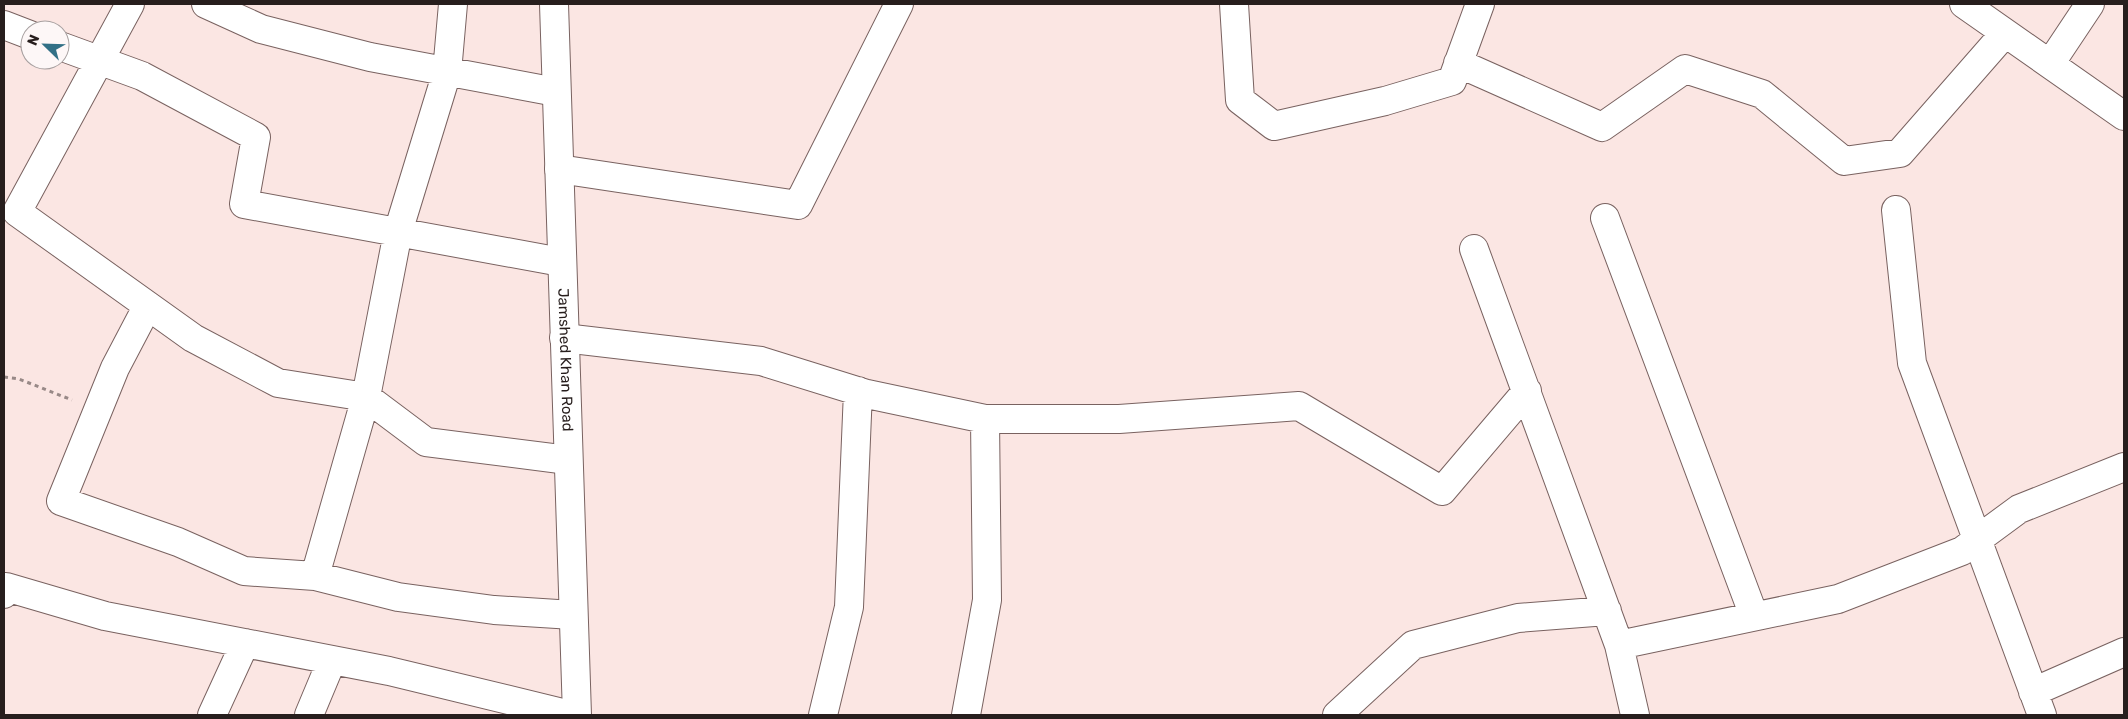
<svg xmlns="http://www.w3.org/2000/svg" width="2128" height="719" font-family="Rubik,sans-serif">
<rect width="100%" height="100%" fill="#fbe6e3"/>
<g fill="none" stroke-linecap="round" stroke-linejoin="round">
<defs>
<path id="minor" d="M130,4l-113,208 176,126 85,45 88,14 60,45 142,18
M206,4l55,25 109,28 186,35
M1234,4l6,96 34,26 111,-25 67,-20 28,-77
M1964,4l160,112
M4,25l26,10
M60,46l82,30 114,61 -12,67 317,58
M1458,63l144,64 83,-58 77,25 82,67 56,-8 105,-120
M2050,64l40,-60
M559,169l239,36 101,-201
M1896,210l16,153 130,352
M1605,218l149,398
M1474,249l145,396 16,70
M147,307l-32,61 -54,133 117,41 66,29 71,5 83,21 96,13 79,5
M564,338l197,23 106,33 118,25h134l180,-13 143,85 85,-100
M315,576l51,-179 32,-165 49,-160 6,-68
M4,594l2,-7 99,29 284,55 182,44
M1619,645l219,-46 124,-48 57,-42 105,-42
M2033,692l91,-40
M212,715l33,-72
M309,715l23,-55
M823,715l26,-108 9,-216
M966,715l21,-115 -2,-181
M1337,715l76,-70 105,-27 89,-7"/>
<g id="tertiary">
<path id="s1" d="M554,4l23,711"/>
</g>
</defs>
<!-- minor casing -->
<use href="#minor" stroke="#796260" stroke-width="30"/>
<!-- tertiary casing -->
<use href="#tertiary" stroke="#796260" stroke-width="30"/>
<!-- path -->
<path stroke="#988987" stroke-width="3" stroke-dasharray="4 4" stroke-linecap="butt" d="M4,377l15,2 53,21"/>
<!-- minor -->
<use href="#minor" stroke="#fff" stroke-width="28"/>
<!-- tertiary -->
<use href="#tertiary" stroke="#fff" stroke-width="28"/>
</g>
<g text-anchor="middle" dominant-baseline="central" stroke-width="4" stroke-linejoin="round" paint-order="stroke">
<!-- street labels -->
<g font-size="15" fill="#271e1d" stroke="#fdf7f7">
<text stroke="none"><textPath href="#s1" startOffset="356">Jamshed Khan Road</textPath></text>
</g>
</g>
<!-- border -->
<rect width="2128" height="719" fill="none" stroke="#271e1d" stroke-width="10"/>
<!-- north arrow -->
<g transform="translate(45 45) rotate(293)"><circle r="24" fill="#fdf7f7" stroke="#a7a0a0"/>
<path d="M0-4L9 19L0 12L-9 19Z" fill="#327086"/>
<text y="-8" font-size="14" font-weight="bold" text-anchor="middle" fill="#271e1d">N</text>
</g>
</svg>
